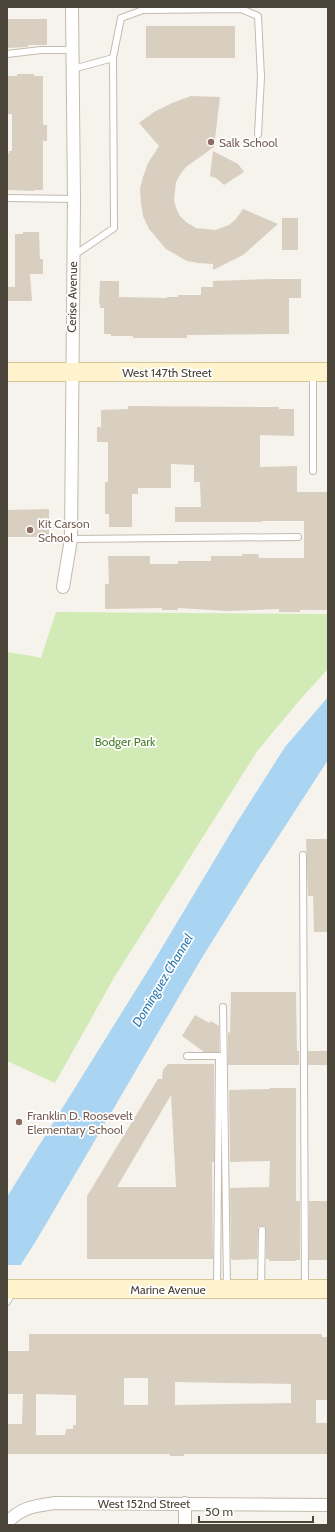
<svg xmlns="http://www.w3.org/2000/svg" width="335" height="1532" font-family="Cabin,sans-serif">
<rect width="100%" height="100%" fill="#f6f3ec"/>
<!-- green -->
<path fill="#d2eab5" d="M56,612l272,2v55l-24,26 -46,55 -143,226 -60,107 -48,-22v-409l25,4 9,2z"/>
<!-- water -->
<path fill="#a9d4f2" d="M328,697v63l-72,111 -56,90 -164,280 -29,45v-89l150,-241 79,-132 49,-77z"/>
<!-- pier -->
<path fill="#f6f3ec" d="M7,1265h16l-16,23z"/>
<!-- building -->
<path fill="#d8cfc1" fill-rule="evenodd" d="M7,19h40v26h-19v2l-21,1z
M146,26h89v32h-89z
M17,74h17v2h9v49h4v16h-4v49h-9v1l-27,-1v-37h2v-2h3v-37h-5v-38h10z
M191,96l29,1 -6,50 -28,20 -5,6 -5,9 -2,18 2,8 4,8 6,6 10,6 19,2 14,-5 7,-6 7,-10 35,15 -35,31 -30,15v-6l-15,-1 -11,-2 -21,-12 -17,-20 -6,-13 -2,-12 -1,-15 3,-12 5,-14 11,-17 -20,-23 15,-11 18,-9z
M213,151l25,13 6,8 -20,13 -8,-7 -6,-2z
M282,218h16v32h-16z
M23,232h16l1,27h3v15h-13l2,27h-25v-14h8v-53h8z
M271,279h30v19h-12v36l-102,1v3h-54v-2h-22v-2h-7v-26h-4v-4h-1l1,-23h19v16l48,1v-1h11v-2h23v-8h12v-6z
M128,406l143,1h8v2h15v27l-34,-1v32l37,-1v26h31v118h-28v2h-21v-3l-51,2 -50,-3v2h-16v-2l-57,1v-25h4l-1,-28h42v8h28v-3h33v-5h31v-2h16l1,4h45v-37h-42v1h-87v-15h26l-1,-25h-6v-17l-23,-1v24h-33v6h-6v33h-23v-13h-4v-32h3v-40h-11v-15h4v-17l27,-1z
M49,509v28h-42v-27z
M306,839h22v93h-14l-1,-36h-5z
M231,992h65l1,59h2v14h-71v-33l2,1z
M195,1015l14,8 2,-2 8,5v26h-15l-22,-16z
M308,1051h20v14h-20z
M168,1064h46v98h-2l1,97h-126v-63l71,-117h4l1,-9zM171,1095l5,92h-59z
M270,1088h26v113h4v59h-4v1h-27v-2h-3v-29l-1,-4h-3l-4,1v3l-1,29 -23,1 -3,-1 -1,-71 39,-1 1,-26 -40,1 -1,-72 41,-1z
M309,1201h19v59h-19z
M29,1334h293v3h6v63h-12v23h12v31h-144v2h-14v-2h-163v-30h15l1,-30h-16v-43h22zM124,1378h24v27h-24zM175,1382l116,2v19l-116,2zM36,1394l40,1v30h-3v4h-7l-1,6h-29z"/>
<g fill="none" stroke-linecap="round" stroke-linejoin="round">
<defs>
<path id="lane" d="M7,54l34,-4h32
M113,58l8,-40 22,-8 98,-1 17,7 3,61 -3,57
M73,69l40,-11 1,170 -41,28
M7,198l67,1
M313,373v98
M71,539l227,-2
M303,855l2,433
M223,1007l4,281
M187,1056h32l-2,232
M261,1288l1,-58
M7,1302l6,-11"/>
<path id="street" d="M63,587l8,-48 3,-340 -2,-192
M185,1503v22
M7,1523c14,-16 28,-17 48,-20l273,2"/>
<path id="secondary" d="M7,372h321
M7,1289h321"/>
</defs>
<!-- lane casing -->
<use href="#lane" stroke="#c2bbae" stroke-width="8"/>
<!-- street casing -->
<use href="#street" stroke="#c2bbae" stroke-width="14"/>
<!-- secondary casing -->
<use href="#secondary" stroke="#d6c79b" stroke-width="20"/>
<!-- lane -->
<use href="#lane" stroke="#fff" stroke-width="6"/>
<!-- street -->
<use href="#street" stroke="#fff" stroke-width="12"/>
<!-- secondary -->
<use href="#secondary" stroke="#fff3cd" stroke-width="18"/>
</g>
<!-- markers -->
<g fill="#8d6e63" stroke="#fff" stroke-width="1.5">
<circle cx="211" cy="142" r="4"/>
<circle cx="30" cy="530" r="4"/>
<circle cx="19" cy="1122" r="4"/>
</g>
<g text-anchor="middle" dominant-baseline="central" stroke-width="3.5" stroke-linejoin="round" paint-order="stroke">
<!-- education labels -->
<g font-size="12" fill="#785e54" stroke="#fff" text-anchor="start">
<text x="219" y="142">Salk School</text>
<text x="38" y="523">Kit Carson<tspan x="38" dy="14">School</tspan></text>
<text x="27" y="1115">Franklin D. Roosevelt<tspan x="27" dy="14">Elementary School</tspan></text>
</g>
<!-- street labels -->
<g font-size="12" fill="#4b4439" stroke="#fff">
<text transform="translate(72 297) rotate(-89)">Cerise Avenue</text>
<text x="167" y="372">West 147th Street</text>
<text x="168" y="1289">Marine Avenue</text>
<text x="144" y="1503">West 152nd Street</text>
</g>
<!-- park labels -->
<g font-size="12" fill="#4a7f2a" stroke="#fff">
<text x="125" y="741">Bodger Park</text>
</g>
<!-- water labels -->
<g font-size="13" font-style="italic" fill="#2e7ab2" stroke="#fff">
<text transform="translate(162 980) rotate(-59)">Dominguez Channel</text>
</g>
</g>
<!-- border -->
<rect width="335" height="1532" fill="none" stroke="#4b4439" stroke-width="16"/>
<!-- scale -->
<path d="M199 1516v6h114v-6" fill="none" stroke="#4b4439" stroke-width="2"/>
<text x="205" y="1516" font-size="12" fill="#4b4439" stroke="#ffffff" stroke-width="3" paint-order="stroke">50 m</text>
</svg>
